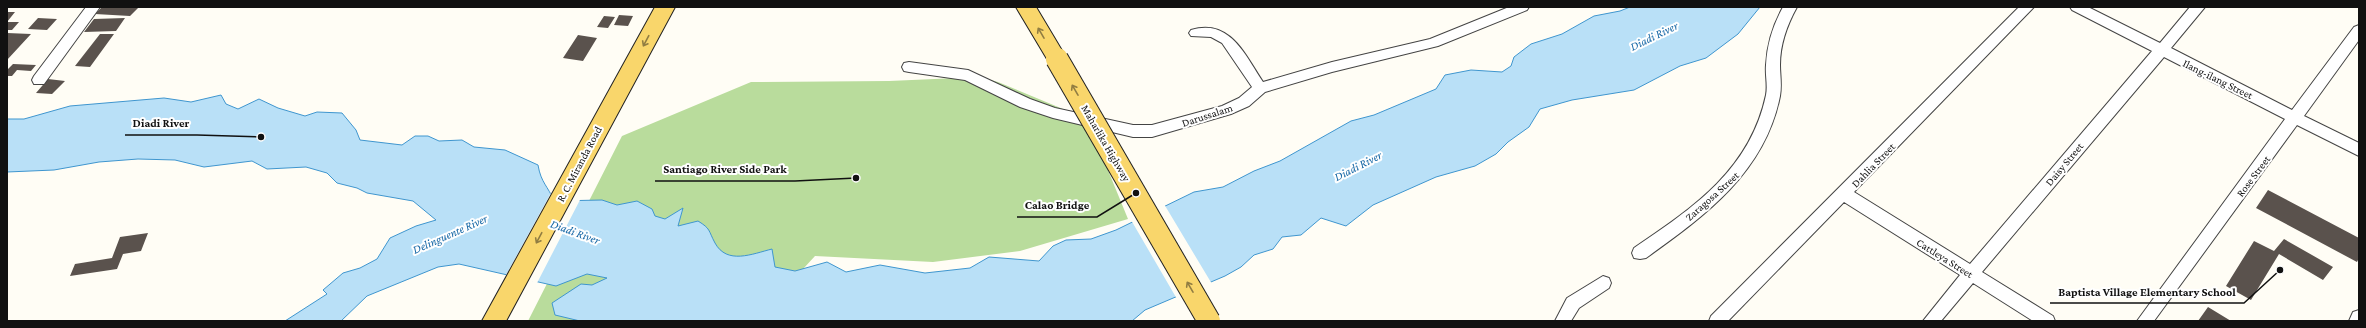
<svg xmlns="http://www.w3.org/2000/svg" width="2366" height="328" font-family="'Crimson Pro',serif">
<rect width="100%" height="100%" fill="#fffdf5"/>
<!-- forest -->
<path fill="#b9dc9c" d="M980,77l18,5 89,37 41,100 -108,32 -87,11 -118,-6 -60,65h-227l94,-185 129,-54 138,-1z"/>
<!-- water -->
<path fill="#b9e0f7" stroke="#3f96cf" d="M1630,7h130l-22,27 -32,24 -26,8 -46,24 -62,10 -32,9 -11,18 -21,15 -12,12 -21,12 -39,11 -63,28 -27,21 -25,-8 -20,17 -19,2 -9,12 -19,6 -13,12 -16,9 -80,34 -13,11h-552l-25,-6 -3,-12 29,-19 11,1 15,-7 -20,-4 -31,12 -97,-22 -21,3 -71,29 -26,25h-56l42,-27 -4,-4 20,-17 17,-5 17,-9 13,-21 26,-12 20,-6 -23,-19 -46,-8 -10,-5 -20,-5 -10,-10 -21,-6 -39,2 -15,-8 -48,6 -29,-7 -37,-1 -39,3 -45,8 -47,2v-53h17l46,-13 94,-8 27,4 30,-7 5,9 12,5 21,-10 19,9 27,8 12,-4 25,1 14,17 4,10 42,5 13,-9h13l11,5 23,-1 12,7 31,3 33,15c3,18 10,21 16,36l48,-1 15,5 20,-4 15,8 3,7 10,3 18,-11 -5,18 20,-5c13,8 10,9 17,22 12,22 37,11 57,6l3,18 20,4 32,-9 19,10 34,-7 45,8 45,-5 19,-11 50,4 14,-15 13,-6 25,-1 25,-9 78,-38 29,-5 31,-16 26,-10 71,-40 23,-6 62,-26 9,-14 26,-5 31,2 9,-6 3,-9 17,-13 31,-10 32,-18 26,-5z"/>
<!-- pier -->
<path fill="#fffdf5" d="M552,191l4,8 25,-1 -44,85 -31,-8z
M1164,204l48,80 -35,15 -46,-79z"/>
<!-- building -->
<path fill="#5a524d" d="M102,7h37l-9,9 -35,-2z
M7,12h8l-8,10h12l-7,8h-5z
M619,15l14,1 -5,10 -14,-1z
M604,16l11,1 -7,11 -11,-1z
M38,18l19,1 -10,11 -19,-1z
M125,18l-9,13 -32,1 10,-13z
M7,33l24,1 -24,26z
M100,34h14l-24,33 -15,-1z
M578,35l19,3 -14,23 -20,-3z
M13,64l23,1 -5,6 -14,-1 -5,6h-5v-6z
M48,79l17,2 -13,13 -16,-1z
M2268,190l91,48v20l-2,4 -101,-54z
M148,233l-7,18 -18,3 -6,15 -47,7 5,-12 37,-6 8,-21z
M2284,239l49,28 -10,13 -44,-26 -28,46 -25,-14 28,-45 20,10z
M2208,307l23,14h-33z"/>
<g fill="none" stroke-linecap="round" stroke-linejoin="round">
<defs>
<path id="minor" d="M86,7h14l-56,77h-10l-2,-4 2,-4z
M1509,7h20l-2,3 -89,36 -106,26 -67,20 -16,14 -18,8 -79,23h-19l-80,-19 -33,-11 -55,-27 -56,-8 -5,-1 -2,-4 2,-4 5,-1 59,8 62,29 25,9 78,17h19l70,-19 17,-8 13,-11 -30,-44 -11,-6 -20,-1 -2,-3 2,-3c39,-12 54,25 72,52l69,-20 98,-23z
M1783,7h14c-10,18 -17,37 -17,58 0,10 2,20 0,31 -15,76 -74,119 -134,162l-6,1 -6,-1 -2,-5 2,-5c59,-40 116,-78 132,-153 2,-10 -1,-20 0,-30 1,-21 7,-40 17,-58z
M2019,7h15l-180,185 116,72 182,-213 -80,-41 -2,-3h18l72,36 30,-36h15l-34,41 121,62 62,-83 5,-2v15l-55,76 55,27v13l-62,-31 -143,196h-17l148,-202 -121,-62 -182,215 71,44 2,5h-22l-60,-38 -32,38h-18l37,-46 -116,-73 -116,119h-19l2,-5z
M1603,276l6,2 2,5 -2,5 -30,20 -8,13h-16l12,-23z
M2359,310v11h-10l4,-9z"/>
<path id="primary" d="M655,7h20l-169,314h-24z
M1016,7h20l31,52 -3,5 -7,2 -7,-2z"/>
</defs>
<!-- minor casing -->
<use href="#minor" stroke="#444" stroke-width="2"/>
<!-- primary casing -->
<use href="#primary" stroke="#222" stroke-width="2"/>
<!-- minor -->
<use href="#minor" fill="#fff" fill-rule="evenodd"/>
<!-- primary -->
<use href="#primary" fill="#f9d66b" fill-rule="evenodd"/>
<defs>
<path id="primary-bridge" d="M1057,59l152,262"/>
</defs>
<!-- primary-bridge casing -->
<use href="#primary-bridge" stroke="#222" stroke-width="24" stroke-linecap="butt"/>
<!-- primary-bridge -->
<use href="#primary-bridge" stroke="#f9d66b" stroke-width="22"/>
</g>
<!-- one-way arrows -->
<defs><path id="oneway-shaft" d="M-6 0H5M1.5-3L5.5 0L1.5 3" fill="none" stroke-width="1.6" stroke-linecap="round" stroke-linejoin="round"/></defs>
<g stroke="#917d42">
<use href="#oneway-shaft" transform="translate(1041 33) rotate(-120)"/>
<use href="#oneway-shaft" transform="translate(646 41) rotate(118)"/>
<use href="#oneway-shaft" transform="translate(1075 90) rotate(-120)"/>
<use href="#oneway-shaft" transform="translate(539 238) rotate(118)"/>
<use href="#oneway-shaft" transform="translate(1190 287) rotate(-120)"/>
</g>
<g text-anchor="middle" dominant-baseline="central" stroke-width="4" stroke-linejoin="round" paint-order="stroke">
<!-- street labels -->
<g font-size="11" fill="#111" stroke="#fff">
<text transform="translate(2218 79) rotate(26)">Ilang-ilang Street</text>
<text transform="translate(1207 115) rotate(-18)">Darussalam</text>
<text transform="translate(1106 143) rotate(60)">Maharlika Highway</text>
<text transform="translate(579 164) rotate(-62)">R. C. Miranda Road</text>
<text transform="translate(2064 164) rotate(-50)">Daisy Street</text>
<text transform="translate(1873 165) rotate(-46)">Dahlia Street</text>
<text transform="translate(2253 176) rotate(-53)">Rose Street</text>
<text transform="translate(1712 196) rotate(-42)">Zaragosa Street</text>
<text transform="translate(1945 258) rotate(32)">Cattleya Street</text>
</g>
<!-- water labels -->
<g font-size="12" font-style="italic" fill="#1768a6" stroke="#fff">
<text transform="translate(1654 36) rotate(-26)">Diadi River</text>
<text transform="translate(1358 166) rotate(-27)">Diadi River</text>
<text transform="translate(575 232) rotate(20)">Diadi River</text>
<text transform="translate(450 234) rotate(-24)">Delinguente River</text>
</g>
</g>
<!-- callouts -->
<path fill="none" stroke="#111" stroke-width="1.5" d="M261 137L197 135H125M856 178L795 181H655M1136 193L1097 217H1017M2280 270L2244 303H2050"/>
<g fill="#111" stroke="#fff" stroke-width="1.5">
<circle cx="261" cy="137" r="4"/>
<circle cx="856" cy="178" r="4"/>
<circle cx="1136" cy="193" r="4"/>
<circle cx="2280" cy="270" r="4"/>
</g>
<g font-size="12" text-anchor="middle" font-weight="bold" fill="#111" stroke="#fff" stroke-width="4" stroke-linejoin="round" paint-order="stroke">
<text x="161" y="127">Diadi River</text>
<text x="725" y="173">Santiago River Side Park</text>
<text x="1057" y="209">Calao Bridge</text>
<text x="2147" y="296">Baptista Village Elementary School</text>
</g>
<!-- border -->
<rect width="2366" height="328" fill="none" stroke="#111111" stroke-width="16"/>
</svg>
